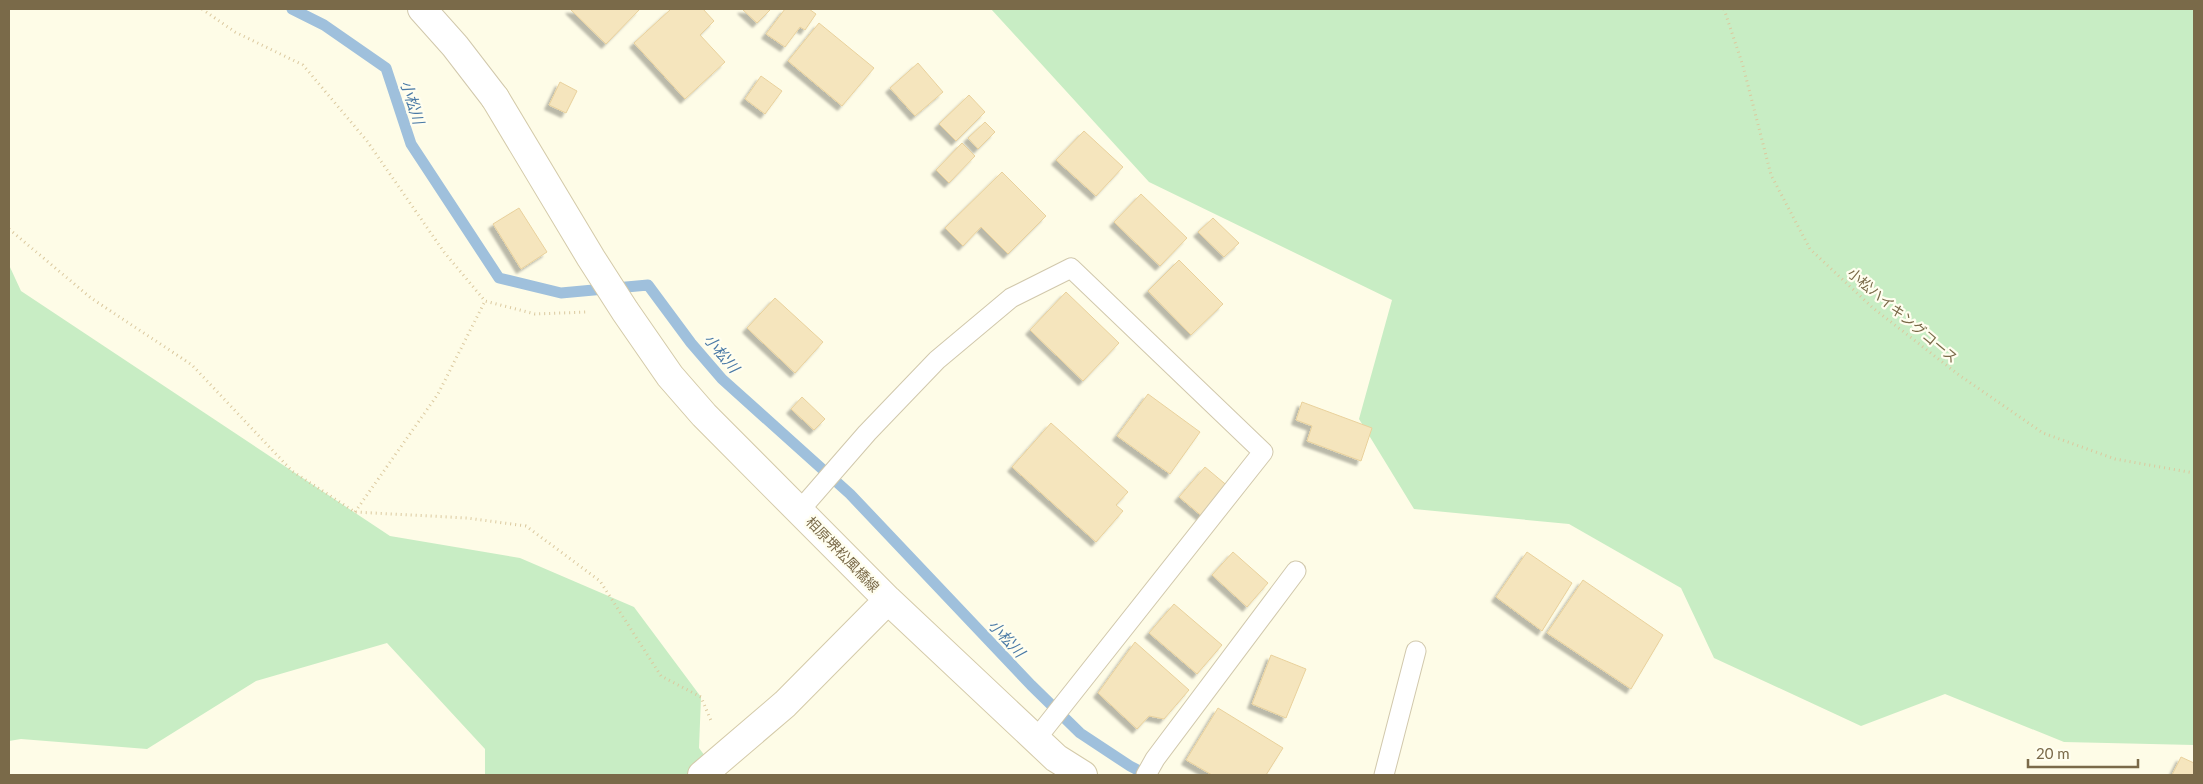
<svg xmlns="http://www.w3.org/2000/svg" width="2203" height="784" font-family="Lato,'Noto Sans JP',sans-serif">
<defs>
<filter id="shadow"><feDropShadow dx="-4.5" dy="4.5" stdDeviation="1" flood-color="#0004"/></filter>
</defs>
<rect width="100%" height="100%" fill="#fefce7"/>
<!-- green -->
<path fill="#c8edc4" d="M991,9h1203v736l-130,-3 -119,-48 -84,32 -147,-68 -33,-70 -112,-64 -155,-15 -55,-90 33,-119 -243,-118z
M9,265l12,26 369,245 130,22 114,49 67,90 -2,51 20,27h-234v-26l-98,-106 -131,38 -109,68 -126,-10 -12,2z"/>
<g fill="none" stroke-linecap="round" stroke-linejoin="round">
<!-- stream -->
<path stroke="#9fc0dc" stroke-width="11" d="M292,9l32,16 62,43 25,76 88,134 62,15 87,-8 43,58 31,36 128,115 181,191 49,48 50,33 17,9"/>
</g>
<!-- building -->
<path fill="#f5e5bd" stroke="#e9d19c" filter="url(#shadow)" d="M570,9h70l-34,35z
M671,9h32l11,12 -14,14 25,27 -40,37 -51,-56z
M742,9h29l-14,14z
M785,9h24l7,5 -11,16 -5,-3 -15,20 -19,-13z
M819,23l55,45 -32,38 -54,-45z
M918,63l25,29 -28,24 -25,-28z
M761,76l21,15 -17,23 -20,-15z
M560,82l17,9 -11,22 -17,-8z
M969,95l16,17 -29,29 -17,-17z
M985,122l10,10 -17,17 -10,-11z
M1084,131l39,36 -27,29 -40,-36z
M962,143l13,13 -26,27 -13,-13z
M1002,172l44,44 -38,38 -27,-27 -18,19 -18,-18z
M1141,194l46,44 -27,28 -46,-44z
M519,208l28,44 -26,17 -28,-45z
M1213,218l26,25 -15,14 -26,-25z
M1179,260l44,44 -32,31 -43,-44z
M1066,292l53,51 -36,38 -53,-51z
M775,298l48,44 -28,31 -48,-45z
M1148,394l52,38 -30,42 -53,-38z
M802,397l23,22 -11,11 -23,-21z
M1302,402l70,26 -11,33 -54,-20 5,-15 -16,-6z
M1051,423l77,69 -12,13 7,6 -27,31 -84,-75z
M1205,467l25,21 -26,30 -25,-21z
M1233,552l35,31 -21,24 -35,-32z
M1527,552l45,31 -30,48 -46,-34z
M1583,580l80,55 -32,54 -84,-56z
M1174,604l48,41 -25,29 -48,-41z
M1135,642l54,48 -25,29 -15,-3 -12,13 -39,-36z
M1271,655l35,14 -20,49 -34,-14z
M1218,708l65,40 -17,27h-54l-26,-15z
M2181,757l13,6v12h-22z"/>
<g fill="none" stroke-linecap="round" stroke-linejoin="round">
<defs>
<path id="lane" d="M800,510l67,-77 70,-73 74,-62 60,-30 192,184 -227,287
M1146,775l9,-16 141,-188
M1384,775l32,-124"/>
<path id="street" d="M422,9l33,37 40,52"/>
<path id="secondary" d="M495,98l96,160 34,53 45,65 34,39 184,185 168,158 27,17
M702,775l83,-71 103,-104"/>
</defs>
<!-- lane casing -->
<use href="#lane" stroke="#d1c8ac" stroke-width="21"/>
<!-- street casing -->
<use href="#street" stroke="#d1c8ac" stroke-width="30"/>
<!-- secondary casing -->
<use href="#secondary" stroke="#d4caa9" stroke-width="30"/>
<!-- path -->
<path stroke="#dbc99f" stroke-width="3" stroke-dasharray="1 4" stroke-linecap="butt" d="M202,9l33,23 68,33 64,76 77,111 41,49 50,13 52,-2
M1724,9l19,57 28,109 39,74 63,59 86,67 84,58 72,26 79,14
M9,229l82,69 101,67 100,106 63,41 112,6 59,8 74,55 61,95 40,21 11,26
M355,512l83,-118 47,-93"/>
<!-- lane -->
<use href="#lane" stroke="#fff" stroke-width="19"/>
<!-- street -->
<use href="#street" stroke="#fff" stroke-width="28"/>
<!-- secondary -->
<use href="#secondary" stroke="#fff" stroke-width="28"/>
</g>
<g text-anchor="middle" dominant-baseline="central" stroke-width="4.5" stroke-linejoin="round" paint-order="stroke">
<!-- street labels -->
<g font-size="14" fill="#7a6a49" stroke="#fffeef">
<text transform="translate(1903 315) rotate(40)">小松ハイキングコース</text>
<text transform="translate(843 554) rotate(46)">相原堺松風橋線</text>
</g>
<!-- water labels -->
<g font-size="15" font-style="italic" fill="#4979a5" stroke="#fffeef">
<text transform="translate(413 102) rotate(72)">小松川</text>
<text transform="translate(722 353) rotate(50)">小松川</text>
<text transform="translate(1007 638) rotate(47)">小松川</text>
</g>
</g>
<!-- border -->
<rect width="2203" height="784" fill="none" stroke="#7a6a49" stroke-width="20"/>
<!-- scale -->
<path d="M2028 759v8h110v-8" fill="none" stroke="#7a6a49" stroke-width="2.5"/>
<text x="2036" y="759" font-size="15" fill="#7a6a49" stroke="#fffeef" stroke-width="4" paint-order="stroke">20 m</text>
</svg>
